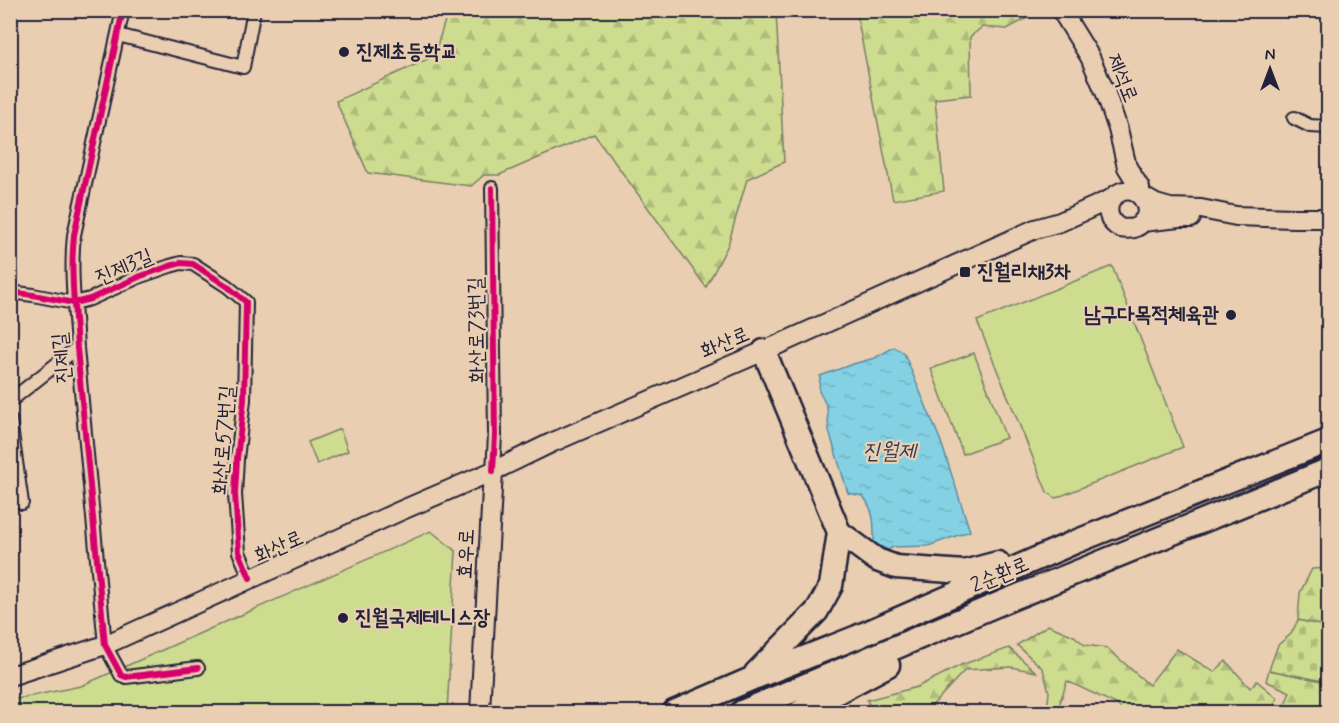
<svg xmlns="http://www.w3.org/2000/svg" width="1339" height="723" font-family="Mynerve,'Poor Story',sans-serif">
<defs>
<pattern id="forest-firs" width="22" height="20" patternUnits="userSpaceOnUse" patternTransform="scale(1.5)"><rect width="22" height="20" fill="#cddc8f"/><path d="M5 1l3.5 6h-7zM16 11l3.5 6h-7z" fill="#b0bc7c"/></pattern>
<pattern id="cemetery-stones" width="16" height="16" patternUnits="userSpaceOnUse" patternTransform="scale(1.5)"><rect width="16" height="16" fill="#cddc8f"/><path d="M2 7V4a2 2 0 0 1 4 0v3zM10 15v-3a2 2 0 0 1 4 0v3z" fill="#b0bc7c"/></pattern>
<pattern id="water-ripples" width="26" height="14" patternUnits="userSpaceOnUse" patternTransform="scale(1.5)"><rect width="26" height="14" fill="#84d1e3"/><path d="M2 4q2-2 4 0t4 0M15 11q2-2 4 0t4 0" fill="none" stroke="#72b3c4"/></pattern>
</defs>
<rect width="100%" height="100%" fill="#eaceb1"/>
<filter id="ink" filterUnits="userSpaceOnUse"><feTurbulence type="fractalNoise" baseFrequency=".0167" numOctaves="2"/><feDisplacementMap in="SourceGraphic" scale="12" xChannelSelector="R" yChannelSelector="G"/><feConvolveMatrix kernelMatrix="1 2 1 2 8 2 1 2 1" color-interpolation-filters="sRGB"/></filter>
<g filter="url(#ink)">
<!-- green -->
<path fill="#cddc8f" stroke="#787f65" stroke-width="1.5" d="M1112,266l71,181 -127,51 -9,-6 -70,-171z
M974,353l32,85 -43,16 -32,-85z
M340,429l8,22 -31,13 -9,-22z
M431,531l25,20 -9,161h-436v-12l70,-14z"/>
<!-- forest -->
<path fill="url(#forest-firs)" stroke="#787f65" stroke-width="1.5" d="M1042,10l-35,19 -25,-2 -12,10 1,58 -36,4 9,92 -51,9 -37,-189z
M448,11h328l8,151 -37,17 -19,66 -22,42 -112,-153 -95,41h-15l-13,11 -103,-13 -32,-72 92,-42 9,-13z
M1328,568v59l-30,-7 2,-27 12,-24z
M1048,625l26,11 11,9 22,3 42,37 28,-36 37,23 12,-11 24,27 7,-7 20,17 -6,14h-149l-4,-7 -51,-24 -10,31h-10l2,-20 -6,-23 -26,-24z
M1009,648l27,24 -25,-5 -46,3 -38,41 1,1h-50l-7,-3 -4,-9 50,-13 44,-22z
M1269,670l59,12v30h-36l-8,-5 6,-15 -24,-11z"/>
<!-- cemetery -->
<path fill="url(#cemetery-stones)" stroke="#787f65" stroke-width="1.5" d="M1298,620l30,7v55l-59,-12 9,-25 13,-11z"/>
<!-- water -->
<path fill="url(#water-ripples)" stroke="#5d8ba0" stroke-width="1.5" d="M894,347l10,6 37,89 29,89 -42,15 -35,1 -5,3 -14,-7c0,-19 1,-31 -11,-47l-15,-3 -19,-62 -2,-24 -8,-16 1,-15 33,-12 22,-6z"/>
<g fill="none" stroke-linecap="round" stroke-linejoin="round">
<defs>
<path id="street" d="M123,10l-49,225c-4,37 1,76 3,113l28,297 14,26 2,4 5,2 72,-9
M118,35l125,32 11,-57
M1294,118l16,8 18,1
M492,188l3,247 -2,36
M10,292l23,3 41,8 16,-4 51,-23 29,-10 11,-3 12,1 34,22 19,16 -2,98 -7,59 -2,35 4,58 11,26
M10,401l67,-53
M10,420l12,83"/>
<path id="secondary" d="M1061,10l29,47 16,37 12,35 9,38 13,21v7l16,9 14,4 31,1 35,7 57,2h35
M1142,222l37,-4h12
M10,676l95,-31 295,-134 93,-40 58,-28 213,-92 271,-122 25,-7 51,-23c26,-27 52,18 23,29 -4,1 -9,1 -14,0 -12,-6 -14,-18 -9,-29
M480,712l13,-241"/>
<path id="highway" d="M764,351l75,181 38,28 19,7 68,5 34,-9
M756,673l61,-62 14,-25 8,-54
M674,712l77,-33 106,-42 218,-95 253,-101
M742,712l259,-109 327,-133
M800,712l88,-47"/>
</defs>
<!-- street casing -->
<use href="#street" stroke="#22223b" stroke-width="16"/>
<!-- secondary casing -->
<use href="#secondary" stroke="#22223b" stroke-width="22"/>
<!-- highway casing -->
<use href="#highway" stroke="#22223b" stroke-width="27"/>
<!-- street -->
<use href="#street" stroke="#eaceb1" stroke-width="12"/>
<!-- secondary -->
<use href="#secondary" stroke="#eaceb1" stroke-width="18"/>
<!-- highway -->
<use href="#highway" stroke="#eaceb1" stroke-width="22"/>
<defs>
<path id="cycleway" d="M123,10l-49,225c-4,37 1,76 3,113l28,297 14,26 2,4 5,2 72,-9
M492,188l3,247 -2,36
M10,292l23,3 41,8 16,-4 51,-23 29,-10 11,-3 12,1 34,22 19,16 -2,98 -7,59 -2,35 4,58 11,26"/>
</defs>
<!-- cycleway casing -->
<use href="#cycleway" stroke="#eaceb1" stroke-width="10"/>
<!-- cycleway -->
<use href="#cycleway" stroke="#d6006c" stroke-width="6"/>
</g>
</g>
<!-- markers -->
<g fill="#22223b" stroke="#eaceb1" stroke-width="2">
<circle cx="344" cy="52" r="6"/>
<rect x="959" y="266" width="12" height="12" rx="3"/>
<circle cx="1231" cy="315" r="6"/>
<circle cx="343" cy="618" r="6"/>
</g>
<g text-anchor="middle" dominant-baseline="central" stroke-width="4.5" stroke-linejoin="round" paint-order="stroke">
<!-- poi labels -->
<g font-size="21" font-weight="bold" fill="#22223b" stroke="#eaceb1" text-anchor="start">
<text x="356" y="52">진제초등학교</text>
<text x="977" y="272">진월리채3차</text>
<text x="1219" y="315" text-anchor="end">남구다목적체육관</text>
<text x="355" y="618">진월국제테니스장</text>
</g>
<!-- street labels -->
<g font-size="21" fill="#22223b" stroke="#eaceb1">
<text transform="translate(1122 78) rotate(68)">제석로</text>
<text transform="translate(124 267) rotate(-23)">진제3길</text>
<text transform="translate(477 330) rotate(-91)">화산로73번길</text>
<text transform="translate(725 343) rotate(-23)">화산로</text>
<text transform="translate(62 358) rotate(-95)">진제길</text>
<text transform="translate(224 440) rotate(-86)">화산로57번길</text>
<text transform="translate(279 547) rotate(-24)">화산로</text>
<text transform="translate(466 554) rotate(-87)">효우로</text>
<text transform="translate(1000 575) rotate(-23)">2순환로</text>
</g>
<!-- water labels -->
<g font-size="22" font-style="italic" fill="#313c54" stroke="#eaceb1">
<text x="889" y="452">진월제</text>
</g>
</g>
<!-- margin -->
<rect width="1339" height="723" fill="none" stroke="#eaceb1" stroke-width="36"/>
<rect x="18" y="18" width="1303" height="687" fill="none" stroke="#22223b" stroke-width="2" filter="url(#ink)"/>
<!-- north arrow -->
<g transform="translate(1270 69)" stroke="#eaceb1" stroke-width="4.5" paint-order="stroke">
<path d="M0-4.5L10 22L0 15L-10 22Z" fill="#22223b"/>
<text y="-9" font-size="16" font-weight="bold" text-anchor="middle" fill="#22223b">N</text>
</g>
</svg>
